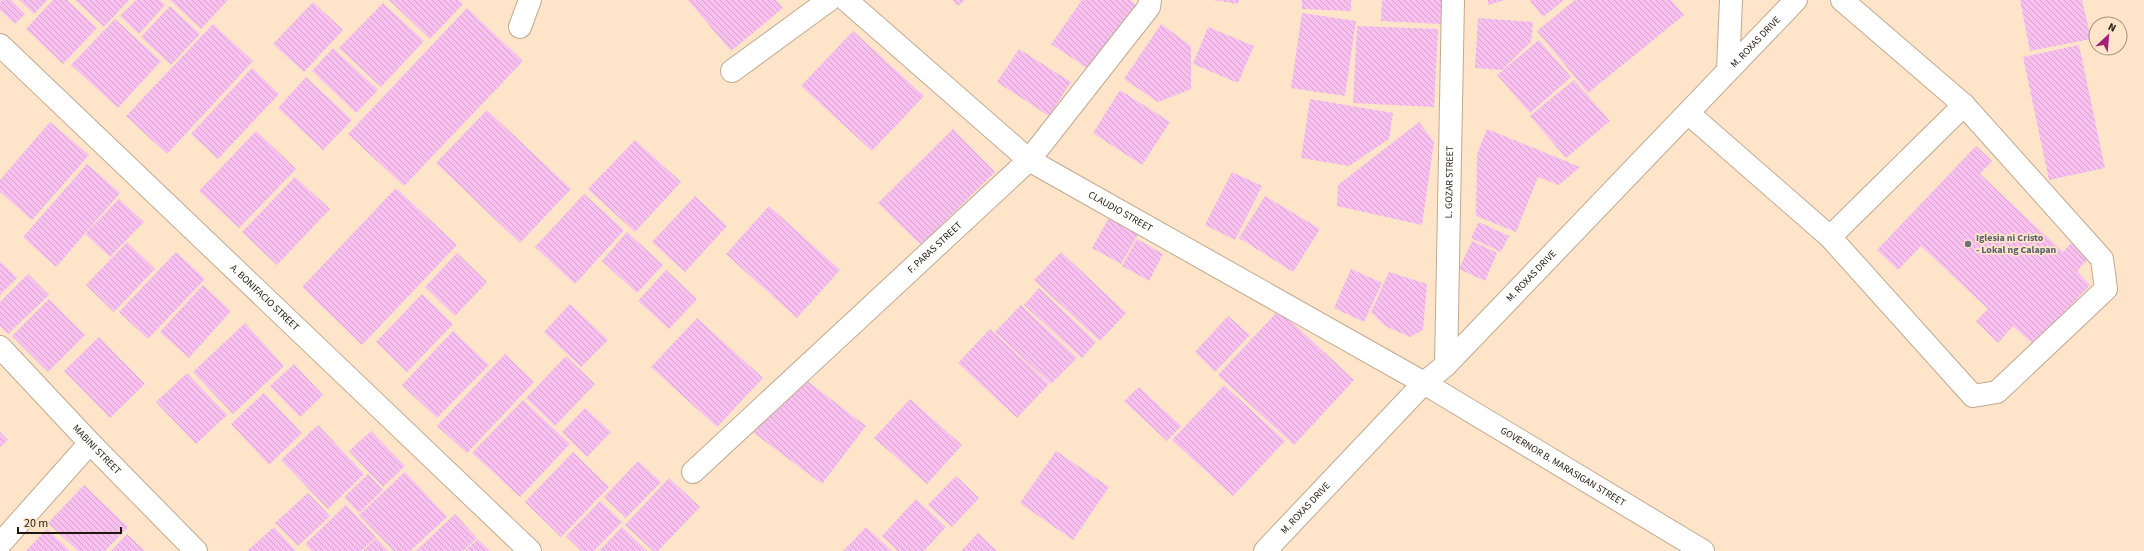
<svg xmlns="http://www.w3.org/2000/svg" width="2144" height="551" font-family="'Source Sans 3',sans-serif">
<defs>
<pattern id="building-back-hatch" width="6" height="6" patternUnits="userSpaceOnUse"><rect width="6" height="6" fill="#f8c0ef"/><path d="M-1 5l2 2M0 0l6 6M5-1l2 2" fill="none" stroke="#d4a4cc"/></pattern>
</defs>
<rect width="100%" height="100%" fill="#fee5ca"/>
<!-- building -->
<path fill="url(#building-back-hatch)" d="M2,0h9l14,14 -10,10 -15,-14v-8z
M19,0h28l-13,14z
M53,0h14l30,28 -34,36 -37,-35z
M75,0h54l-25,27z
M136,0h24l5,5 -26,29 -19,-18z
M170,0h58l-27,29z
M389,0h69l5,4 -33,35z
M688,0h88l7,8 -52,43z
M953,0h12l-7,6z
M1082,0h48l8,6 -45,66 -42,-28z
M1213,0h26l-1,4z
M1302,0h49v11l-49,-2z
M1382,0h60l-1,24 -60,-3z
M1488,0h17l-17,5z
M1532,0h32l-21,17 -13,-16z
M1575,0h96l13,15 -96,78 -51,-62z
M2020,0h62l9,39 -61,12z
M313,2l30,28 -39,42 -31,-28z
M383,3l41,38 -43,46 -42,-39z
M170,6l30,28 -29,31 -30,-28z
M467,8l56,53 -119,125 -56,-52z
M1302,13l54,8 -11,75 -54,-8z
M1478,18l55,4 -2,20 -29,28 -27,-2z
M115,19l46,42 -43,47 -47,-43z
M213,24l40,37 -86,93 -41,-38z
M1161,24l30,22v43l-33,13 -34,-23z
M1357,26l81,3 -4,78 -81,-4z
M1208,27l46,19 -16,37 -45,-19z
M853,31l71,65 -52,55 -71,-65z
M1539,40l32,37 -41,36 -33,-38z
M2079,45l26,123 -56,12 -26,-123z
M333,48l45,42 -22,23 -44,-42z
M1019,49l52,33 -22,34 -52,-34z
M252,68l27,26 -61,65 -27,-25z
M306,77l46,43 -29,30 -45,-42z
M1574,80l36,41 -44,37 -36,-42z
M1120,90l50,32 -28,43 -49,-32z
M1310,99l83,14 -4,26 -40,27 -48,-8z
M487,110l84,79 -51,54 -84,-80z
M50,122l39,33 -57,65 -32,-28v-12z
M1419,122l15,20 -12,83 -85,-19 1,-21z
M953,129l42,43 -74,73 -43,-42z
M1487,129l93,38 -21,18 -21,-8 -22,55 -40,-16 1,-62z
M256,131l40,38 -57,59 -40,-37z
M635,140l46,42 -46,50 -47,-43z
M1976,146l16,15 -12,13 83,78 9,-10 17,16 -12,13 13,14 -56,60 -21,-19 -15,17 -22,-22 12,-12 -67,-63 -23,24 -21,-20z
M87,164l33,29 -64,74 -33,-30z
M1232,172l30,14 -27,54 -30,-15z
M295,177l35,32 -53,56 -35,-33z
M396,188l61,57 -95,100 -60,-58z
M584,194l40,36 -49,54 -40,-37z
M695,196l32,30 -42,46 -33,-30z
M1265,196l55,33 -27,43 -54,-34z
M119,199l25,23 -34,35 -25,-23z
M769,206l71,64 -43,48 -71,-64z
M1111,214l29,17 -19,33 -29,-16z
M1479,222l30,14 -8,16 -30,-14z
M627,232l36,33 -26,28 -35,-32z
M1137,239l26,15 -14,27 -27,-15z
M1472,241l25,12 -12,28 -26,-12z
M127,242l28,27 -41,43 -28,-27z
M176,252l29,27 -57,60 -29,-27z
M1061,252l65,61 -26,28 -66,-61z
M457,253l30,29 -32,34 -30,-29z
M0,261l17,17 -17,17z
M1351,269l31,14 -18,39 -30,-14z
M666,270l31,29 -28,30 -31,-28z
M1389,272l38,12 -4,46 -13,7 -25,-11 -14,-14z
M28,274l21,21 -41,39 -8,-8v-24z
M203,285l28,26 -42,47 -29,-26z
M1039,288l57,54 -14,16 -58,-53z
M422,294l31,30 -46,48 -31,-30z
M49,299l36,36 -37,37 -36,-36z
M570,304l38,36 -27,27 -37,-35z
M1021,305l56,53 -26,26 -56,-52z
M1279,310l75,70 -60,65 -76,-70z
M1228,316l22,19 -35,37 -20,-20z
M697,318l66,60 -46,49 -66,-60z
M245,323l39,43 -51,48 -40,-42z
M990,329l59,55 -32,34 -59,-55z
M453,331l36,34 -52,53 -35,-33z
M99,337l46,47 -35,34 -46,-47z
M505,354l29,28 -67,71 -30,-27z
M566,356l29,28 -40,42 -29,-28z
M294,364l29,31 -23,22 -30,-31z
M187,373l40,42 -31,29 -40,-42z
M798,374l68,52 -44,58 -68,-51z
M1224,385l61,56 -52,55 -61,-56z
M1139,387l42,39 -14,15 -43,-40z
M264,393l38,40 -33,32 -38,-41z
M910,399l52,46 -35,39 -53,-46z
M523,400l47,44 -50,53 -48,-44z
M585,408l26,24 -24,25 -25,-25z
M318,425l46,49 -36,35 -47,-49z
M371,431l34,35 -22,21 -34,-36z
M0,432l8,8 -8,7z
M1056,451l53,36 -36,53 -53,-37z
M573,452l36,35 -48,50 -36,-35z
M638,461l23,21 -35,36 -22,-21z
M405,472l42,45 -37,34h-16l-35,-36z
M368,474l15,16 -24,23 -15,-16z
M956,476l23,22 -27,29 -24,-22z
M669,478l31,29 -42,44h-5l-28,-26z
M84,485l44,42 -23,24h-27l-30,-28z
M308,493l22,23 -32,30 -23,-23z
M916,499l30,28 -22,24h-26l-16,-15z
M600,501l22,21 -28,29h-13l-15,-15z
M346,505l30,32 -15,14h-49l-7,-7z
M455,514l22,24 -14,13h-47z
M274,527l22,24h-49z
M622,527l25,24h-48z
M866,527l26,24h-49z
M47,529l23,22h-44z
M978,533l19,18h-36z
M127,534l18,17h-34z
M376,538l12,13h-25z
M478,539l12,12h-25z"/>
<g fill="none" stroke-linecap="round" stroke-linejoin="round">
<defs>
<g id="minor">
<path id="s1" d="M846,0l183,160 395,223 279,168"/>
<path d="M520,27l10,-27"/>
<path id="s2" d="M0,45l530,506"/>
<path d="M1728,70l3,-70"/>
<path d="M732,71l97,-71"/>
<path d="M1688,113l142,124 143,159 24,-4 109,-103 -4,-30 -138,-154 -122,-105"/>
<path d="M1830,237l134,-132"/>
<path id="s3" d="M0,347l90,96 106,108"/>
<path id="s4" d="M1446,365l7,-365"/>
<path id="s5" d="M693,472l336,-312 120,-153 1,-7"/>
<path d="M0,544l90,-101"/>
</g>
<g id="major">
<path id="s6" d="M1265,551l159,-168 22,-18 350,-365"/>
</g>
</defs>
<!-- minor casing -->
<use href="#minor" stroke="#c1a990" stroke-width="24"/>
<!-- major casing -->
<use href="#major" stroke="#c1a990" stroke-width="24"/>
<!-- minor -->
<use href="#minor" stroke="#fff" stroke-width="22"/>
<!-- major -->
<use href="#major" stroke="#fff" stroke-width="22"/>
</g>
<!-- markers -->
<circle fill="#6b7280" stroke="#fee5ca" stroke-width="1.5" cx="1968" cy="244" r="4"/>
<g text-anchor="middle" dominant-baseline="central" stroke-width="3.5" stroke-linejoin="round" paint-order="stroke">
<!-- street labels -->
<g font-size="10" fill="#20180e" stroke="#fee5ca">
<text stroke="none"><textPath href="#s6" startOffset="707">M. ROXAS DRIVE</textPath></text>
<text stroke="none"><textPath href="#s4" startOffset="183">L. GOZAR STREET</textPath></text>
<text stroke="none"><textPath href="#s1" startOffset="348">CLAUDIO STREET</textPath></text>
<text stroke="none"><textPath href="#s5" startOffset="330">F. PARAS STREET</textPath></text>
<text stroke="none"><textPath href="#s6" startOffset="383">M. ROXAS DRIVE</textPath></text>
<text stroke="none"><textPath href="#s2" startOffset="366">A. BONIFACIO STREET</textPath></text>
<text stroke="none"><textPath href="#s3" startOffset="141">MABINI STREET</textPath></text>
<text stroke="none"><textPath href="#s1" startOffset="859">GOVERNOR B. MARASIGAN STREET</textPath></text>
<text stroke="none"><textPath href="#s6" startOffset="59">M. ROXAS DRIVE</textPath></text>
</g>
<!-- worship labels -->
<g font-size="10" font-weight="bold" fill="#5b616d" stroke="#fee5ca" text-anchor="start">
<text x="1976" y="238">Iglesia ni Cristo<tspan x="1976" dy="12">- Lokal ng Calapan</tspan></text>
</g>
</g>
<!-- north arrow -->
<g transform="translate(2108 36) rotate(26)"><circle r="19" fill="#fee5ca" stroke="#a5937f"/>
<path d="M0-3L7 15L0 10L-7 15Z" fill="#a02377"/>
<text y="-6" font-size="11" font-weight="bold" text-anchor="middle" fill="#20180e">N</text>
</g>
<!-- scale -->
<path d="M18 527v6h103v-6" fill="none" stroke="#20180e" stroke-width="2"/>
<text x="24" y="527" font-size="12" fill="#20180e" stroke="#fee5ca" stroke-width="3" paint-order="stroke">20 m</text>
</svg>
